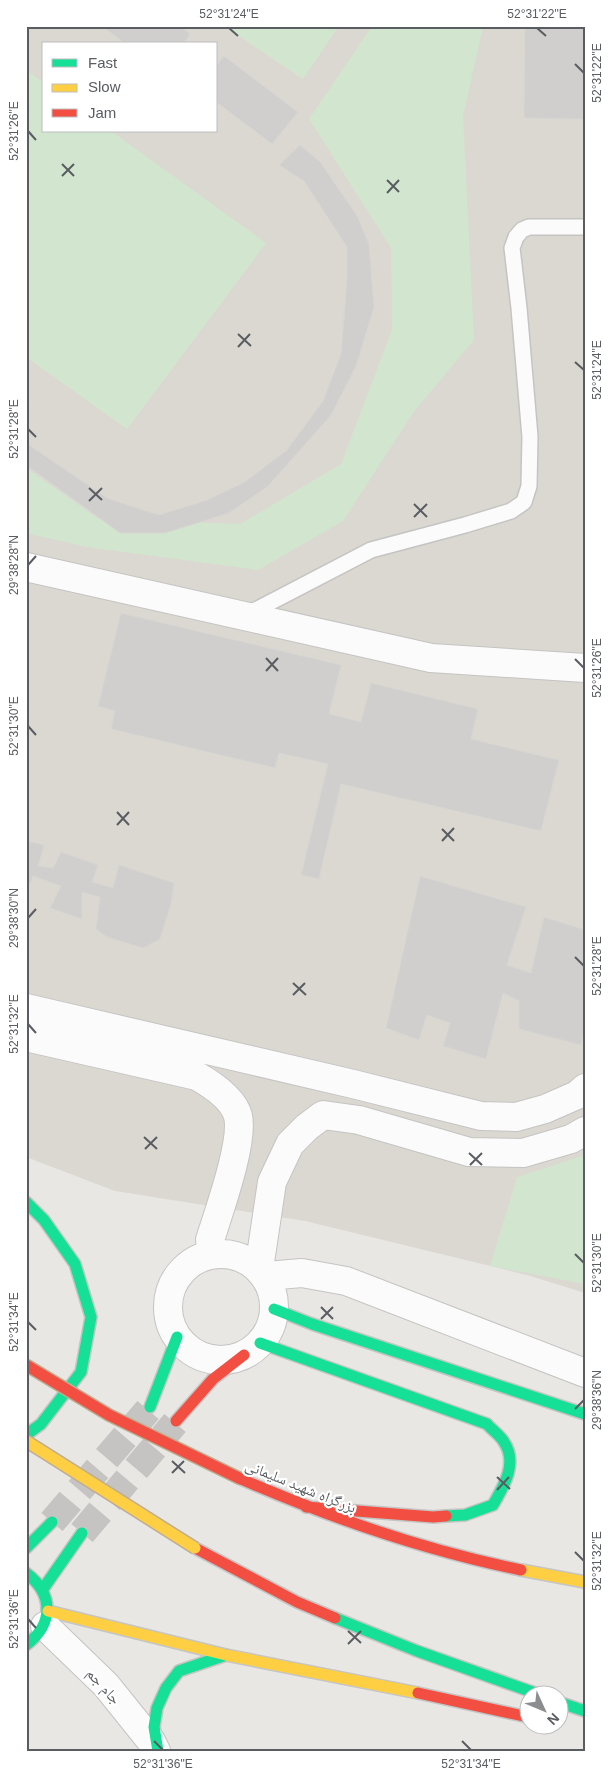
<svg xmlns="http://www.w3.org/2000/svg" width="611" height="1777" font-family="Helvetica,'Noto Naskh Arabic',sans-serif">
<rect width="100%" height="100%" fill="#e9e7e3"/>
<!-- education -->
<path fill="#dbd8d2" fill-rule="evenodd" d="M26,26h559v1267l-58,-18 -222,-54 -190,-30 -89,-34zM44,44h172v87h-172z"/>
<!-- green -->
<path fill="#d2e5ce" d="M224,26h115l-36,53z
M372,26h111l-20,90 11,224 -59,70 -72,111 -85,49 -171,-23 -61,-14v-65l73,51 141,5 101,-60 51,-134 -1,-82 -82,-129z
M26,70l18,13v48h67l155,112 -139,186 -101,-72z
M585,1155v129l-95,-18 27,-89z"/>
<!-- building -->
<path fill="#d0cfcd" stroke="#d8d6d2" d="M109,26h70l11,8 -7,10h-57l-20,-15z
M525,26h60v93l-61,-1z
M224,56l74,56 -26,32 -56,-42v-36z
M300,145l20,17 37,54 12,28 5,63 -18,59 -25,49 -64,72 -38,26 -64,20h-45l-94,-68v-22l81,55 52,17 48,-15 36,-17 44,-33 36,-49 18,-47 6,-74v-33l-43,-66 -25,-16z
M121,613l220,52 -12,49 32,8 10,-39 107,26 -7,30 88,21 -18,71 -200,-47 -22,95 -18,-4 27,-111 -49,-11 -4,15 -164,-39 4,-18 -17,-5z
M26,841l18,4 -6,21 15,2 8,-16 37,13 -6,17 21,6 6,-23 55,18 -3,21 -11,35 -17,9 -36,-11 -11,-8 4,-32 -18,-5v27l-32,-11 11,-22 -28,-10 -7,17z
M420,876l106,31 -19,58 24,8 13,-56 41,13v97l-4,18 -62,-16v-28l-16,-8 -17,66 -43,-13 7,-23 -23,-8 -8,25 -33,-12z"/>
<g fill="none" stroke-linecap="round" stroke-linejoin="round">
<!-- secondary-tunnel -->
<path stroke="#c5c4c2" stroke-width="28" stroke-dasharray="28 14" stroke-linecap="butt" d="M52,1522l96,-112
M82,1533l93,-110"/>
<defs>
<path id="lane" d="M246,615l125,-65 94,-25 46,-14 13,-9 5,-16 1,-49 -11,-129 -7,-60 4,-11 6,-7 7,-3h56"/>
<path id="street" d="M26,567l405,91 154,10
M26,1008l327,76 128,32 35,1 29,-8 32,-14 8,-7
M26,1037l171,39c14,8 36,22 41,40 6,26 -19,95 -28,124l2,14
M168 1307a53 53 0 1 1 106 0a53 53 0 1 1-106 0Z
M259,1269l13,-87 18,-38 17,-17 16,-12 36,5 110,32 54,1 48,-14 14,-8
M266,1276l36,-3 44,8 239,92
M45,1626l61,59 45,56 5,10"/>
<path id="fast" d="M26,1202l18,18 31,44 16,53 -10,55 -40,52 -15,11
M274,1309l38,15 273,90
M260,1343l227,81c5,6 13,11 17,18 14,21 0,44 -11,63l-28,10 -19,1
M150,1407l27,-70
M26,1548l26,-26
M26,1573c28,21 28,51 0,72
M43,1589l39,-56
M335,1618l82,33 121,43
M558,1702l27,9
M158,1751l-4,-24 3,-19 9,-20 13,-17 47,-16"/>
<path id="slow" d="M521,1570l64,12
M48,1611l178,44 192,38"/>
<path id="jam" d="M176,1421l37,-42 31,-24
M241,1479c90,39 183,71 280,91
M306,1507l127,10 13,-1
M195,1548l102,54 38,16
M418,1693l110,24"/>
</defs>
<!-- lane casing -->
<use href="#lane" stroke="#c4c4c3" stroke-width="18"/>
<!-- street casing -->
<use href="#street" stroke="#c4c4c3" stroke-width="30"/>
<!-- fast casing -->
<use href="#fast" stroke="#c5c5c5" stroke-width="14"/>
<!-- slow casing -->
<use href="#slow" stroke="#c5c5c5" stroke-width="14"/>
<!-- jam casing -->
<use href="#jam" stroke="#c5c5c5" stroke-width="14"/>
<!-- lane -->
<use href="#lane" stroke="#fcfbfb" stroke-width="15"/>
<!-- street -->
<use href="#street" stroke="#fcfbfb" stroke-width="28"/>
<!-- fast -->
<use href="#fast" stroke="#16e098" stroke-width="11"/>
<!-- slow -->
<use href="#slow" stroke="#ffcf43" stroke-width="11"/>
<!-- jam -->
<use href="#jam" stroke="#f24e42" stroke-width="11"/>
<defs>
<path id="slow-bridge" d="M26,1441l169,107"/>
<path id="jam-bridge" d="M26,1365l83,50 132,64"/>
</defs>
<!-- slow-bridge casing -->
<use href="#slow-bridge" stroke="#bfad92" stroke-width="14" stroke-linecap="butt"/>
<!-- jam-bridge casing -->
<use href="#jam-bridge" stroke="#bfad92" stroke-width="14" stroke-linecap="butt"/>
<!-- slow-bridge -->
<use href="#slow-bridge" stroke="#ffcf43" stroke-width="11"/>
<!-- jam-bridge -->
<use href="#jam-bridge" stroke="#f24e42" stroke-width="11"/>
</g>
<!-- ticks -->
<path fill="none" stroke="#595d61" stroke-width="2" d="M229,28l9,8M537,28l9,8M575,64l9,9M28,131l8,9M62,164l12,12M62,176l12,-12M387,180l12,12M387,193l12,-13M238,334l13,12M238,347l12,-13M575,362l9,8M28,429l8,8M89,488l13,12M89,501l13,-13M414,504l13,13M414,517l13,-13M28,565l8,-9M266,658l12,13M575,659l9,9M266,671l12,-13M28,726l8,9M117,812l12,13M117,825l12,-13M442,829l12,12M442,841l12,-13M28,918l8,-9M575,957l9,9M293,983l13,12M293,995l12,-12M28,1024l8,9M144,1137l13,12M145,1149l12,-12M469,1153l13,12M470,1165l12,-12M575,1254l9,9M321,1307l12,12M321,1319l12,-12M28,1322l8,8M575,1409l9,-9M172,1461l13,12M172,1473l12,-12M497,1477l13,12M497,1490l12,-13M575,1552l9,9M28,1619l8,9M348,1631l13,12M348,1644l13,-13M154,1741l9,9M462,1741l9,9"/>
<g text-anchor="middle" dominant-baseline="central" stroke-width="4.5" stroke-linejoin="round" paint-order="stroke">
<!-- street labels -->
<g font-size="15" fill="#595d61" stroke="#fff">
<text transform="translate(301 1486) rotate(22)">بزرگراه شهید سلیمانی</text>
<text transform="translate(104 1686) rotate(48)">جام جم</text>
</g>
</g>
<!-- border -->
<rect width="611" height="1777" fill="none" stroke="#ffffff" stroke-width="55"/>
<!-- legend -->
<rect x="42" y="42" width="175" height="90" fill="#ffffff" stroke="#bdbec0"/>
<rect x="52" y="59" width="25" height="8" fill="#16e098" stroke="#bdbec0"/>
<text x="88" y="68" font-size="15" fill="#595d61">Fast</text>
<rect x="52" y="84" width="25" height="8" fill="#ffcf43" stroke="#bdbec0"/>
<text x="88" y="92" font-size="15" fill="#595d61">Slow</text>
<rect x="52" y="109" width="25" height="8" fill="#f24e42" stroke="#bdbec0"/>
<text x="88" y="118" font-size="15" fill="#595d61">Jam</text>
<!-- north arrow -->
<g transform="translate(544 1710) rotate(134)"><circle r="24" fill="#ffffff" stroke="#bdbec0"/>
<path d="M0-4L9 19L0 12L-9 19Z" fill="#8b8d8e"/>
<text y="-8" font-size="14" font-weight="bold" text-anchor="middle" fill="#595d61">N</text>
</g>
<rect x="28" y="28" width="556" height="1722" fill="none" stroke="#595d61" stroke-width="2"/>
<g font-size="12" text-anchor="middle" fill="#595d61">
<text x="229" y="18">52°31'24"E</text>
<text x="537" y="18">52°31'22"E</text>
<text transform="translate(597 73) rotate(-90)" y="4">52°31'22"E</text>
<text transform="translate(14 131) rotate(-90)" y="4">52°31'26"E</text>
<text transform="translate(597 370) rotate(-90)" y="4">52°31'24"E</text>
<text transform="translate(14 429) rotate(-90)" y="4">52°31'28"E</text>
<text transform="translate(14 565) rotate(-90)" y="4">29°38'28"N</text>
<text transform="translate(597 668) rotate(-90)" y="4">52°31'26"E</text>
<text transform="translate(14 726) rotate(-90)" y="4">52°31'30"E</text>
<text transform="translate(14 918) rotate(-90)" y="4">29°38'30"N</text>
<text transform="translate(597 966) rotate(-90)" y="4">52°31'28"E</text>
<text transform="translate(14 1024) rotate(-90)" y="4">52°31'32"E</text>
<text transform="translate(597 1263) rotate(-90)" y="4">52°31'30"E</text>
<text transform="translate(14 1322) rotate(-90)" y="4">52°31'34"E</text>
<text transform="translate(597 1400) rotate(-90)" y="4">29°38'36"N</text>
<text transform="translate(597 1561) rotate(-90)" y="4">52°31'32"E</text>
<text transform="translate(14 1619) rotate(-90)" y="4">52°31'36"E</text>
<text x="163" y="1768">52°31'36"E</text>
<text x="471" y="1768">52°31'34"E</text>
</g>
</svg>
